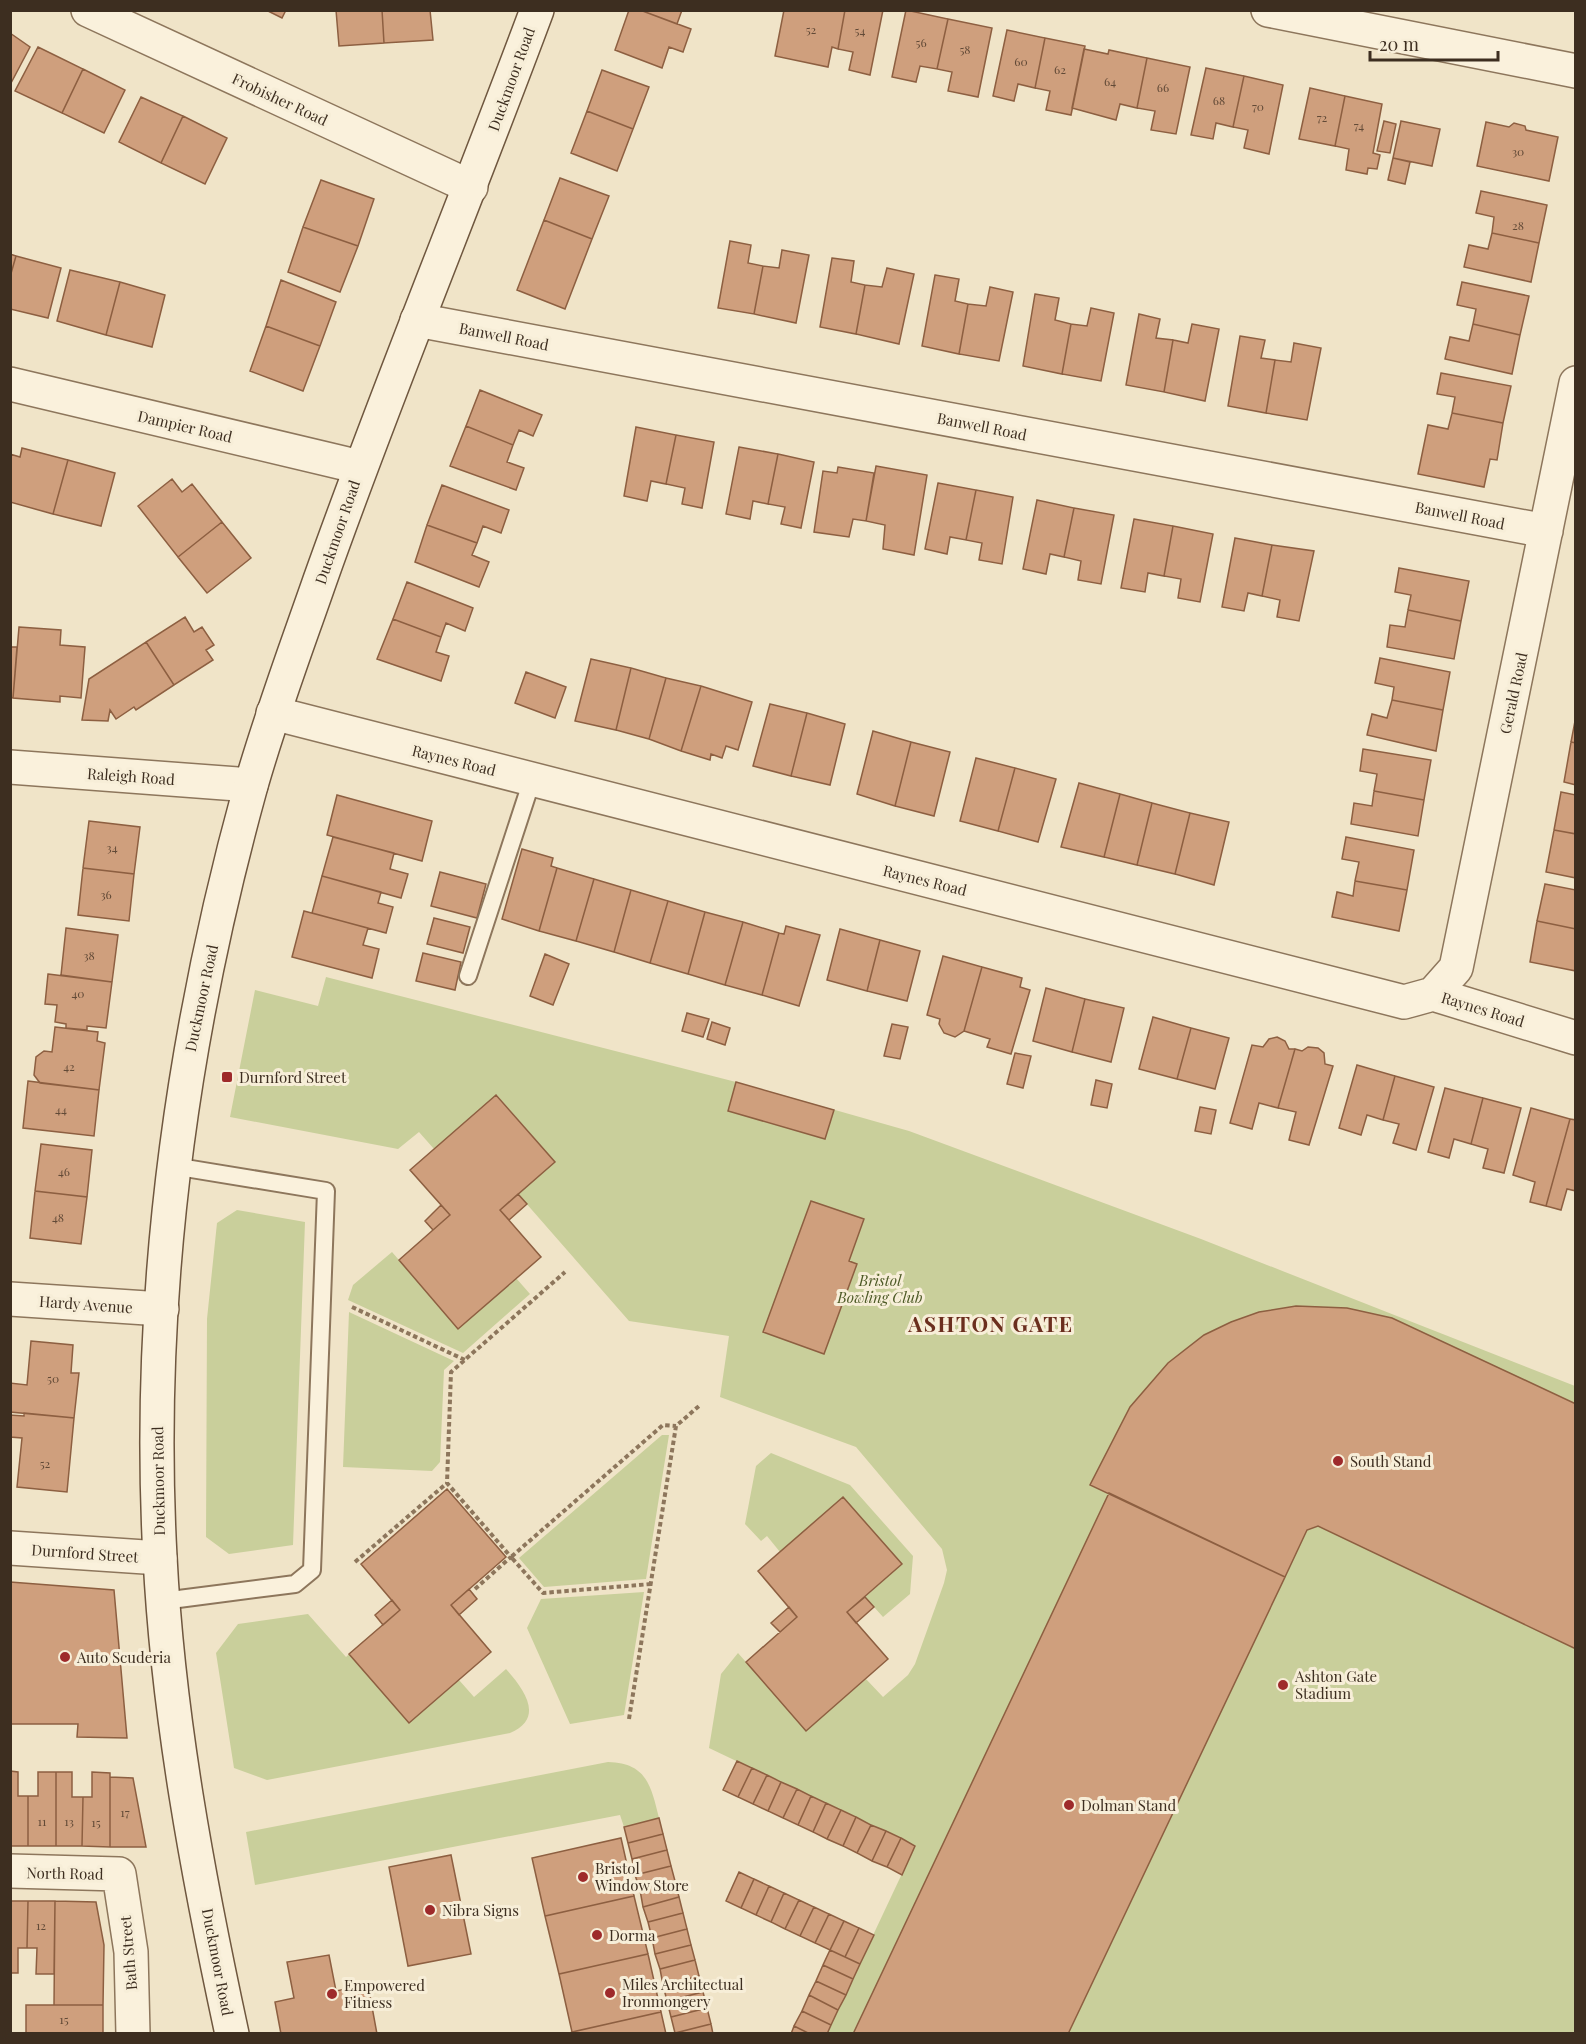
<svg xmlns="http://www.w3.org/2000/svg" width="1586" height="2044" font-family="'Playfair Display',serif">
<rect width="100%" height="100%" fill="#f0e4c8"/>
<!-- green -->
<path fill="#c9cf9b" d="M326,977l410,105 173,49 292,108 374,147v647h-748l88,-187 -206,-98 12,-74 17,-21 68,77 60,-51 17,18 25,-22 7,-11 29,-81 3,-13 -5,-21 -86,-102 -136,-50 9,-61 -100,-15 -111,-127 37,-32 -58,-67 -63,54 -15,-17 -21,17 -168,-32 25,-127 63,16z
M237,1210l68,12 -12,323 -64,9 -23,-17 1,-218 10,-96z
M392,1252l66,76 58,-50 14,16 -67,59 -115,-53 5,-15z
M349,1312l105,49 -10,9 -4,92 -8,9 -89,-4z
M662,1435h7l-23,144 -102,8 -25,-29z
M771,1453l79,32 63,71 -3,38 -27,23 -18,-20 37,-33 -59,-67 -63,55 -13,-16 -6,5 -16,-17 11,-58z
M644,1592l-20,123 -54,9 -43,-96 14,-29z
M308,1614l38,43 3,-3 60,69 50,-43 15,17 32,-28c17,19 40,49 4,64l-243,47 -33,-12 -18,-115 22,-29z
M608,1762c39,1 43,24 51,56l-35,9 -4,-12 -365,70 -9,-53z"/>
<!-- building -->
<path fill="#cf9f7d" stroke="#8d5f41" stroke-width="1.5" d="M266,10h20l-4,8z
M336,10h46l2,33 -45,3z
M382,10h48l3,30 -49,3z
M629,10h11l51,19 -8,23 -14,-5 -7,21 -47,-18z
M640,10h42l-5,14z
M784,10h61l-7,39 -6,-2 -4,20 -53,-11z
M845,10h38l-13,65 -21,-5 4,-18 -15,-3z
M906,10l42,9 -11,50 -17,-3 -4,16 -24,-5z
M948,19l44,9 -14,69 -30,-6 4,-19 -15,-3z
M1007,30l38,8 -10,50 -17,-4 -4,17 -21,-5z
M10,33l20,14 -20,38z
M1045,38l40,8 -14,69 -25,-5 4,-19 -15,-3z
M38,47l45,22 -21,44 -47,-22z
M1084,49l24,5 1,-4 38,8 -10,50 -17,-4 -4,16 -44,-12z
M1147,58l43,9 -14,67 -25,-4 4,-19 -18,-3z
M1206,68l38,8 -11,51 -17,-4 -3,16 -22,-4z
M83,69l42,21 -21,43 -42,-20z
M602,70l47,17 -16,42 -46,-18z
M1244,76l39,9 -14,69 -25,-6 4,-18 -15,-3z
M1310,88l35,8 -10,50 -36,-7z
M1345,96l37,8 -9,49 7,2 -3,14 -9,-1 -1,6 -21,-4 3,-21 -14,-3z
M141,97l42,19 -22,47 -42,-21z
M587,111l46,18 -16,42 -46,-18z
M183,116l44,22 -22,46 -44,-21z
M1384,121l12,3 -6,29 -13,-2z
M1401,121l39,8 -8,37 -39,-8z
M1486,122l23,5 5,-4 11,3 1,4 32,7 -9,44 -72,-15z
M1393,158l17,4 -5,22 -17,-4z
M560,178l49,18 -17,43 -48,-19z
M321,180l53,19 -16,47 -55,-19z
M1481,191l66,14 -8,38 -47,-10 2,-16 -18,-4z
M544,220l48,19 -27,70 -48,-19z
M303,227l55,19 -18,46 -52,-20z
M1492,233l47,10 -8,39 -67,-15 5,-22 19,4z
M730,241l21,4 -3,18 15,3 -9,48 -36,-6z
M782,250l27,5 -13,68 -42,-9 9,-48 16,2z
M10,254l6,2 -6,21z
M16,256l45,12 -13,50 -38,-9v-32z
M832,258l22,3 -3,21 14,3 -9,49 -36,-7z
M887,268l27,6 -15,70 -43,-10 9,-49 17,2z
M70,270l50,12 -14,53 -49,-14z
M935,275l24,4 -4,22 13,3 -9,50 -37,-8z
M281,280l55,22 -16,44 -54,-20z
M120,282l45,13 -13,52 -46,-12z
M1462,282l67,14 -9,39 -47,-11 3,-15 -19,-4z
M990,287l23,5 -14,69 -40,-7 9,-50 18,2z
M1035,294l24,4 -4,22 16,4 -9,50 -39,-8z
M1091,308l23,5 -13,68 -39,-7 9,-50 16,2z
M1139,314l21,5 -4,19 17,2 -9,52 -38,-7z
M1192,324l27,5 -14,72 -41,-9 9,-52 15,3z
M1473,324l47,11 -8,39 -67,-15 5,-22 19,4z
M266,326l54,20 -17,45 -53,-20z
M1240,336l25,4 -4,18 14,2 -9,53 -38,-7z
M1294,343l27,5 -14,72 -41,-7 9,-53 16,2z
M1441,373l70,13 -8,37 -51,-10 3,-16 -18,-3z
M480,390l62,25 -9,21 -14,-6 -6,15 -47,-19z
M1452,413l51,10 -6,37 -7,-1 -6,28 -66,-13 10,-49 20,4z
M466,426l47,19 -6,17 17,6 -8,22 -66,-24z
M636,427l40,8 -10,49 -15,-3 -4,20 -23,-5z
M676,435l38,7 -12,66 -20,-4 3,-16 -19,-4z
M739,447l39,7 -10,50 -15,-3 -3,18 -24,-5z
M22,448l46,12 -15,54 -43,-12v-48l10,3z
M778,454l36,8 -13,66 -20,-4 4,-17 -17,-3z
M68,460l47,13 -14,53 -48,-12z
M876,466l51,9 -13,80 -31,-6 2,-24 -19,-4z
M838,467l36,6 -8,48 -13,-2 -4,18 -35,-5 9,-61 14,2z
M172,479l10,13 10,-8 30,38 -44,35 -40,-51z
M938,483l38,7 -10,50 -16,-3 -3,17 -22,-5z
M442,485l67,25 -8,23 -18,-7 -6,17 -50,-18z
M976,490l37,7 -11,67 -23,-4 3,-17 -16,-3z
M1037,500l37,8 -10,49 -14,-3 -4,20 -23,-5z
M1074,508l40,7 -13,69 -23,-4 3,-19 -17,-4z
M1134,519l39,7 -9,50 -16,-3 -3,19 -24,-4z
M222,522l29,36 -44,35 -29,-36z
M427,525l50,18 -5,12 17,7 -10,25 -64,-25z
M1173,526l40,8 -13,68 -22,-4 3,-19 -17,-3z
M1235,538l37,7 -10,51 -14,-3 -4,18 -22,-4z
M1272,545l42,6 -15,70 -22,-4 3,-17 -18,-4z
M1399,568l70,13 -8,40 -53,-11 3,-15 -16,-3z
M407,582l66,26 -8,23 -19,-8 -5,14 -48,-18z
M1408,610l53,11 -7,38 -67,-12 3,-22 15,2z
M185,617l9,15 8,-5 12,18 -8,5 7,10 -39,25 -28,-43z
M393,619l48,18 -5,15 13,4 -8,25 -64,-22z
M19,627l42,3 -1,15 25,2 -4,51 -21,-2v6l-47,-4z
M146,642l28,43 -38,25 -2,-3 -18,12 -6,-9 -2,11 -26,-1 7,-41z
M10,647h7l-4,51 -3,-1z
M1380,658l70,14 -7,38 -51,-10 2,-13 -19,-4z
M591,659l40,9 -15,62 -41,-9z
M631,668l35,10 -17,61 -33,-9z
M526,672l40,15 -11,31 -40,-15z
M666,678l35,8 -20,65 -32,-12z
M701,686l51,16 -14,48 -12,-4 -4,12 -11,-4 -1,6 -29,-9z
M1392,700l51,10 -7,41 -69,-16 5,-21 15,4z
M770,704l37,9 -16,63 -38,-10z
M807,713l38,11 -15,61 -39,-9z
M1576,716v27l-5,-1z
M873,731l38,11 -16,64 -38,-12z
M911,742l39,10 -16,64 -39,-10z
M1571,742l5,1v42l-12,-3z
M1363,749l68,11 -7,40 -50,-9 3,-17 -17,-3z
M976,758l39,10 -17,63 -38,-10z
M1015,768l41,11 -18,63 -40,-11z
M1079,783l41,11 -16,63 -43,-10z
M1374,791l50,9 -6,36 -67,-12 3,-21 18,3z
M1561,792l15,3v39l-22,-4z
M1120,794l32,9 -15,62 -33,-8z
M337,795l95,26 -10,40 -95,-26z
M1152,803l38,10 -15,61 -38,-9z
M1190,813l39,9 -15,63 -39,-11z
M89,821l51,6 -6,47 -51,-6z
M1554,830l22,4v44l-30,-6z
M333,837l61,16 -4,16 18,5 -7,24 -79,-22z
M1346,837l68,13 -7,40 -52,-9 4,-19 -17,-3z
M522,849l31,9 -2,8 6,2 -18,63 -37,-12z
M83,868l51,6 -5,47 -51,-6z
M557,868l37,11 -18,62 -37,-10z
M440,872l46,12 -9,34 -46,-12z
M322,876l59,16 -3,11 15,4 -7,26 -74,-20z
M594,879l37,11 -17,62 -38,-11z
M1355,881l52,9 -8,41 -67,-14 5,-25 16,4z
M1545,884l31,6v39l-39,-8z
M631,890l37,11 -18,62 -36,-11z
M668,901l37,11 -17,62 -38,-11z
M304,911l64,17 -5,17 16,4 -7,29 -80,-21z
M705,912l38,10 -18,63 -37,-11z
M434,918l36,9 -7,26 -36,-9z
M1537,921l39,8v42l-46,-9z
M743,922l36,11 -17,62 -37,-10z
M786,926l34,9 -21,71 -37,-11 17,-62 5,1z
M66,928l52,7 -6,47 -51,-7z
M840,929l40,11 -13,51 -40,-11z
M880,940l40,11 -13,50 -40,-10z
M423,953l38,9 -6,28 -39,-9z
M545,954l24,10 -16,41 -23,-9z
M943,956l39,11 -18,64 -9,6 -11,-4 -5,-9 1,-5 -13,-4z
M982,967l40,11 -2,9 10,3 -19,64 -24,-7 3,-8 -26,-8z
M48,974l64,8 -6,46 -19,-2v4l-21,-2v-4l-11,-2 2,-17 -12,-1z
M1046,988l39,11 -13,53 -39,-11z
M1085,999l39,9 -13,54 -39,-10z
M687,1013l22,6 -6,18 -21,-6z
M1153,1017l38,11 -14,51 -38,-10z
M712,1022l18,6 -5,17 -18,-6z
M892,1024l16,3 -8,32 -16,-3z
M55,1027l43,5 -1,9 8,2 -6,47 -59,-7 -6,-8 2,-18 8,-6 8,1z
M1191,1028l38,10 -14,51 -38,-10z
M1277,1037l8,4 4,8h6l-17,59 -19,-5 -7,26 -22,-6 22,-78 11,2 6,-8z
M1308,1047l10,1 6,5 1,11 8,2 -24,79 -20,-5 7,-28 -18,-4 17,-59 7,2z
M1015,1053l16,3 -8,32 -16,-4z
M1357,1065l38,11 -12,44 -16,-5 -6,20 -22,-7z
M1395,1076l39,11 -18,63 -23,-7 6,-19 -16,-4z
M1096,1080l16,4 -5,24 -16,-3z
M28,1081l71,9 -5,46 -71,-8z
M736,1082l98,28 -9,29 -97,-28z
M1445,1088l38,10 -12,46 -17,-5 -5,19 -21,-6z
M496,1095l59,67 -55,48 41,47 -83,72 -59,-69 51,-45 -40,-45z
M1483,1098l38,10 -17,65 -21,-5 5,-19 -17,-5z
M1200,1107l16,3 -5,24 -16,-3z
M1531,1108l39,11 -24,87 -16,-4 5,-20 -22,-7z
M1570,1119l6,1v71l-9,-2 -6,21 -15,-4z
M41,1144l51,6 -5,47 -52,-6z
M35,1191l52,6 -6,47 -51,-6z
M518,1194l9,10 -18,16 -9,-10z
M811,1201l53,18 -15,42 8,3 -33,90 -61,-22z
M441,1205l9,10 -17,15 -8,-9z
M1296,1306l51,2 45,10 184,86v245l-258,-123 -11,4 -22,47 -195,-92 40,-78 38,-44 36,-28 27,-13 28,-10z
M31,1341l42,4 -2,28h8l-5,45 -64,-6v-29l17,2z
M24,1413l50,5 -7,74 -50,-5 5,-49 -12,-1v-22l14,1z
M447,1489l59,68 -55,48 40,47 -82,71 -60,-69 51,-44 -39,-46z
M1109,1493l176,84 -217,457h-215z
M843,1497l59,67 -55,48 41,47 -82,72 -60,-69 51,-45 -39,-46z
M10,1582l104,8 13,148 -50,-1 1,-13h-68z
M469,1589l8,10 -18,16 -8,-10z
M865,1597l9,10 -18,16 -9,-11z
M392,1600l8,10 -17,15 -8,-10z
M789,1607l8,10 -17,15 -9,-9z
M737,1761l15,7 -14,29 -15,-7z
M752,1768l15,7 -14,29 -15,-7z
M10,1771l8,1v24h10v50h-18z
M38,1772h18v74h-28v-50h10z
M56,1772h16v25h11l-1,49h-26z
M92,1772l18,1v74l-28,-1 1,-49h9z
M767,1775l14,7 -13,29 -15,-7z
M110,1777l23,1 13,69h-36z
M781,1782l16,7 -14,29 -15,-7z
M797,1789l14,7 -13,29 -15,-7z
M811,1796l15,7 -13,29 -15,-7z
M826,1803l15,7 -14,29 -14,-7z
M841,1810l15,7 -13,29 -16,-7z
M856,1817l15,8 -14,28 -14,-7z
M659,1818l4,16 -35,9 -4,-16z
M871,1825l15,6 -14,30 -15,-8z
M886,1831l15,7 -14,29 -15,-6z
M663,1834l4,16 -35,9 -4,-16z
M621,1838l13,58 -89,20 -13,-58z
M901,1838l14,8 -13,29 -15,-8z
M667,1850l4,16 -36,9 -3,-16z
M451,1855l20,99 -63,12 -19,-99z
M671,1866l4,15 -35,9 -5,-15z
M739,1872l15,7 -13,29 -15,-7z
M754,1879l15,7 -13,29 -15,-7z
M675,1881l4,16 -36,10 -3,-17z
M769,1886l15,7 -13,29 -15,-7z
M784,1893l15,7 -14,29 -14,-7z
M634,1896l14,58 -89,20 -14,-58z
M679,1897l4,16 -35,9 -5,-15z
M799,1900l15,7 -14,29 -15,-7z
M10,1901h18l-1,47h-9v25h-8z
M28,1901h27l-1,73h-18l1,-26h-10z
M55,1901l41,1 8,43 -1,60h-49z
M814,1907l15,7 -14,29 -15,-7z
M683,1913l4,16 -35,9 -4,-16z
M829,1914l15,7 -14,29 -15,-7z
M844,1921l15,7 -14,29 -15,-7z
M859,1928l15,7 -14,29 -15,-7z
M687,1929l4,16 -36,9 -3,-16z
M691,1945l4,15 -35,9 -5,-15z
M830,1950l30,14 -7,15 -30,-14z
M648,1954l13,58 -89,20 -13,-58z
M329,1955l7,36 32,-6 9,49h-96l-6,-32 19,-4 -7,-36z
M695,1960l4,16 -36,9 -3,-16z
M823,1965l30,14 -7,16 -30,-14z
M699,1976l4,16 -36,9 -4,-16z
M816,1981l30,14 -8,15 -29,-15z
M703,1992l4,16 -36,9 -4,-16z
M809,1995l29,15 -7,15 -29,-14z
M26,2005h77v28l-77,1z
M707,2008l4,16 -36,9 -4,-16z
M802,2011l29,14 -4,9h-17l-16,-8z
M661,2012l5,22h-98l4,-2z
M711,2024l2,10 -38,-1z
M794,2026l16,8h-19z"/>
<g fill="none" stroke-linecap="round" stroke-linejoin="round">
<defs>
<path id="lane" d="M468,976l64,-196
M163,1601l132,-17 17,-14 14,-379 -153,-25"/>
<path id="street" d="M88,10l383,177
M1268,10l308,61
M417,320l1129,211
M10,384l350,83
M273,713l1131,289 29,-8 143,44
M10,767l241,18
M1433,994l23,-26 120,-585
M10,1299l152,10
M10,1548l150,10
M10,1871l109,3 12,78 2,82"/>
<path id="secondary" d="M232,2034c-34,-157 -64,-318 -72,-477 -14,-260 21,-518 90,-768 20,-71 46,-140 70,-209 68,-192 146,-379 217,-570"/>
</defs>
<!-- lane casing -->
<use href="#lane" stroke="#8d765c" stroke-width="20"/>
<!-- street casing -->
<use href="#street" stroke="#8d765c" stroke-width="36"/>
<!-- secondary casing -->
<use href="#secondary" stroke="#6f573f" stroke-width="36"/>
<!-- path -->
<path stroke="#8d765c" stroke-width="4" stroke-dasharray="4.5 3" stroke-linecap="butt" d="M352,1307l113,53
M355,1562l92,-79
M651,1584l-108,9 -32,-36 152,-132 13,1
M475,1589l36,-32 -64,-74 4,-111 114,-100
M629,1719l47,-293 23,-20"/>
<!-- lane -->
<use href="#lane" stroke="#faf1dc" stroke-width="16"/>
<!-- street -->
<use href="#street" stroke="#faf1dc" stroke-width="33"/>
<!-- secondary -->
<use href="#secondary" stroke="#faf1dc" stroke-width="33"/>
</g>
<!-- markers -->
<g fill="#9e2a2b" stroke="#f7eed8" stroke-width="2">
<rect x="221" y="1071" width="12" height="12" rx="3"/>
<circle cx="1338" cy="1461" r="6"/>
<circle cx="65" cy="1657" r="6"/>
<circle cx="1283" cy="1685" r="6"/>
<circle cx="1069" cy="1805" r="6"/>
<circle cx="583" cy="1877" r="6"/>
<circle cx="430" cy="1910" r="6"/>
<circle cx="597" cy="1935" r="6"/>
<circle cx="610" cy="1993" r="6"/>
<circle cx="332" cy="1994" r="6"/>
</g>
<g text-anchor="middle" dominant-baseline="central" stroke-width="6" stroke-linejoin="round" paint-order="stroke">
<!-- number labels -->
<g font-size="12" fill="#624a37">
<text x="811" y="29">52</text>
<text x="860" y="30">54</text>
<text x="921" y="42">56</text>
<text x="965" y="49">58</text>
<text x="1021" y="61">60</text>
<text x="1060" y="69">62</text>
<text x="1110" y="81">64</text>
<text x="1163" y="87">66</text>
<text x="1219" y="100">68</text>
<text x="1258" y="106">70</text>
<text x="1322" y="117">72</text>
<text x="1359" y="125">74</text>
<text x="1518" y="151">30</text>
<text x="1518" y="225">28</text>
<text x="112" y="847">34</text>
<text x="106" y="894">36</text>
<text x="89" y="955">38</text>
<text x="78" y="993">40</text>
<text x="69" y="1066">42</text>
<text x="61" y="1109">44</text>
<text x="64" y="1171">46</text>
<text x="58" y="1217">48</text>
<text x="53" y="1378">50</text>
<text x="45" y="1463">52</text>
<text x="125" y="1812">17</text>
<text x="42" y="1821">11</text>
<text x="69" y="1821">13</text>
<text x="96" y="1822">15</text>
<text x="41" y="1925">12</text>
<text x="64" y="2019">15</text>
</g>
<!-- street labels -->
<g font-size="15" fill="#3d2e20" stroke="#f7eed8">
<text transform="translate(511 79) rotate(-70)">Duckmoor Road</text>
<text transform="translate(280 99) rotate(25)">Frobisher Road</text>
<text transform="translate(504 336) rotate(11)">Banwell Road</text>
<text transform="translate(185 426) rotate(13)">Dampier Road</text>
<text transform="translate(982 426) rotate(11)">Banwell Road</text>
<text transform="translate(1460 515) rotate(11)">Banwell Road</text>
<text transform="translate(337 532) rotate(-71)">Duckmoor Road</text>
<text transform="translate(1513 693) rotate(-78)">Gerald Road</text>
<text transform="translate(454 760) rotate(14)">Raynes Road</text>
<text transform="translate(131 776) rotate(4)">Raleigh Road</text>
<text transform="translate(925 880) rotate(14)">Raynes Road</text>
<text transform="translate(201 998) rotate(-78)">Duckmoor Road</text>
<text transform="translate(1483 1009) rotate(17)">Raynes Road</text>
<text transform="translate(86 1304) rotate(4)">Hardy Avenue</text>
<text transform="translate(158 1481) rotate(-91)">Duckmoor Road</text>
<text transform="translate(85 1553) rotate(4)">Durnford Street</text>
<text transform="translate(65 1873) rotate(1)">North Road</text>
<text transform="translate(128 1953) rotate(-95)">Bath Street</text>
<text transform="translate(218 1962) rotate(79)">Duckmoor Road</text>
</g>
<!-- poi labels -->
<g font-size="15" fill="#3d2e20" stroke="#f7eed8" text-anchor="start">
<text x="239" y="1077">Durnford Street</text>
<text x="1350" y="1461">South Stand</text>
<text x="77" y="1657">Auto Scuderia</text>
<text x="1295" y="1676">Ashton Gate<tspan x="1295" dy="17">Stadium</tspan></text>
<text x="1081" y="1805">Dolman Stand</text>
<text x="595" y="1868">Bristol<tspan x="595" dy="17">Window Store</tspan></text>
<text x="442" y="1910">Nibra Signs</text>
<text x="609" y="1935">Dorma</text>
<text x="622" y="1984">Miles Architectual<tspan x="622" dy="17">Ironmongery</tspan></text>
<text x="344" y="1985">Empowered<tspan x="344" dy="17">Fitness</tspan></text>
</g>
<!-- park labels -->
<g font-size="15" font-style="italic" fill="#4d5a26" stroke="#f7eed8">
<text x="880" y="1280">Bristol<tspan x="880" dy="17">Bowling Club</tspan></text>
</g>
<!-- district labels -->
<g font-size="21" font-weight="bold" letter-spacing="1.5" fill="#6b2e1e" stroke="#f7eed8">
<text x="991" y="1323">ASHTON GATE</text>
</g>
</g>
<!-- border -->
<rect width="1586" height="2044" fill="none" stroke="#3d2e20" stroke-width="24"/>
<!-- scale -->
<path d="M1370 51v9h128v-9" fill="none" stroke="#3d2e20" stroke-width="3"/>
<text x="1379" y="51" font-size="18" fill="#3d2e20" stroke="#f7eed8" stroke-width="4.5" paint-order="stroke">20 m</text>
</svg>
